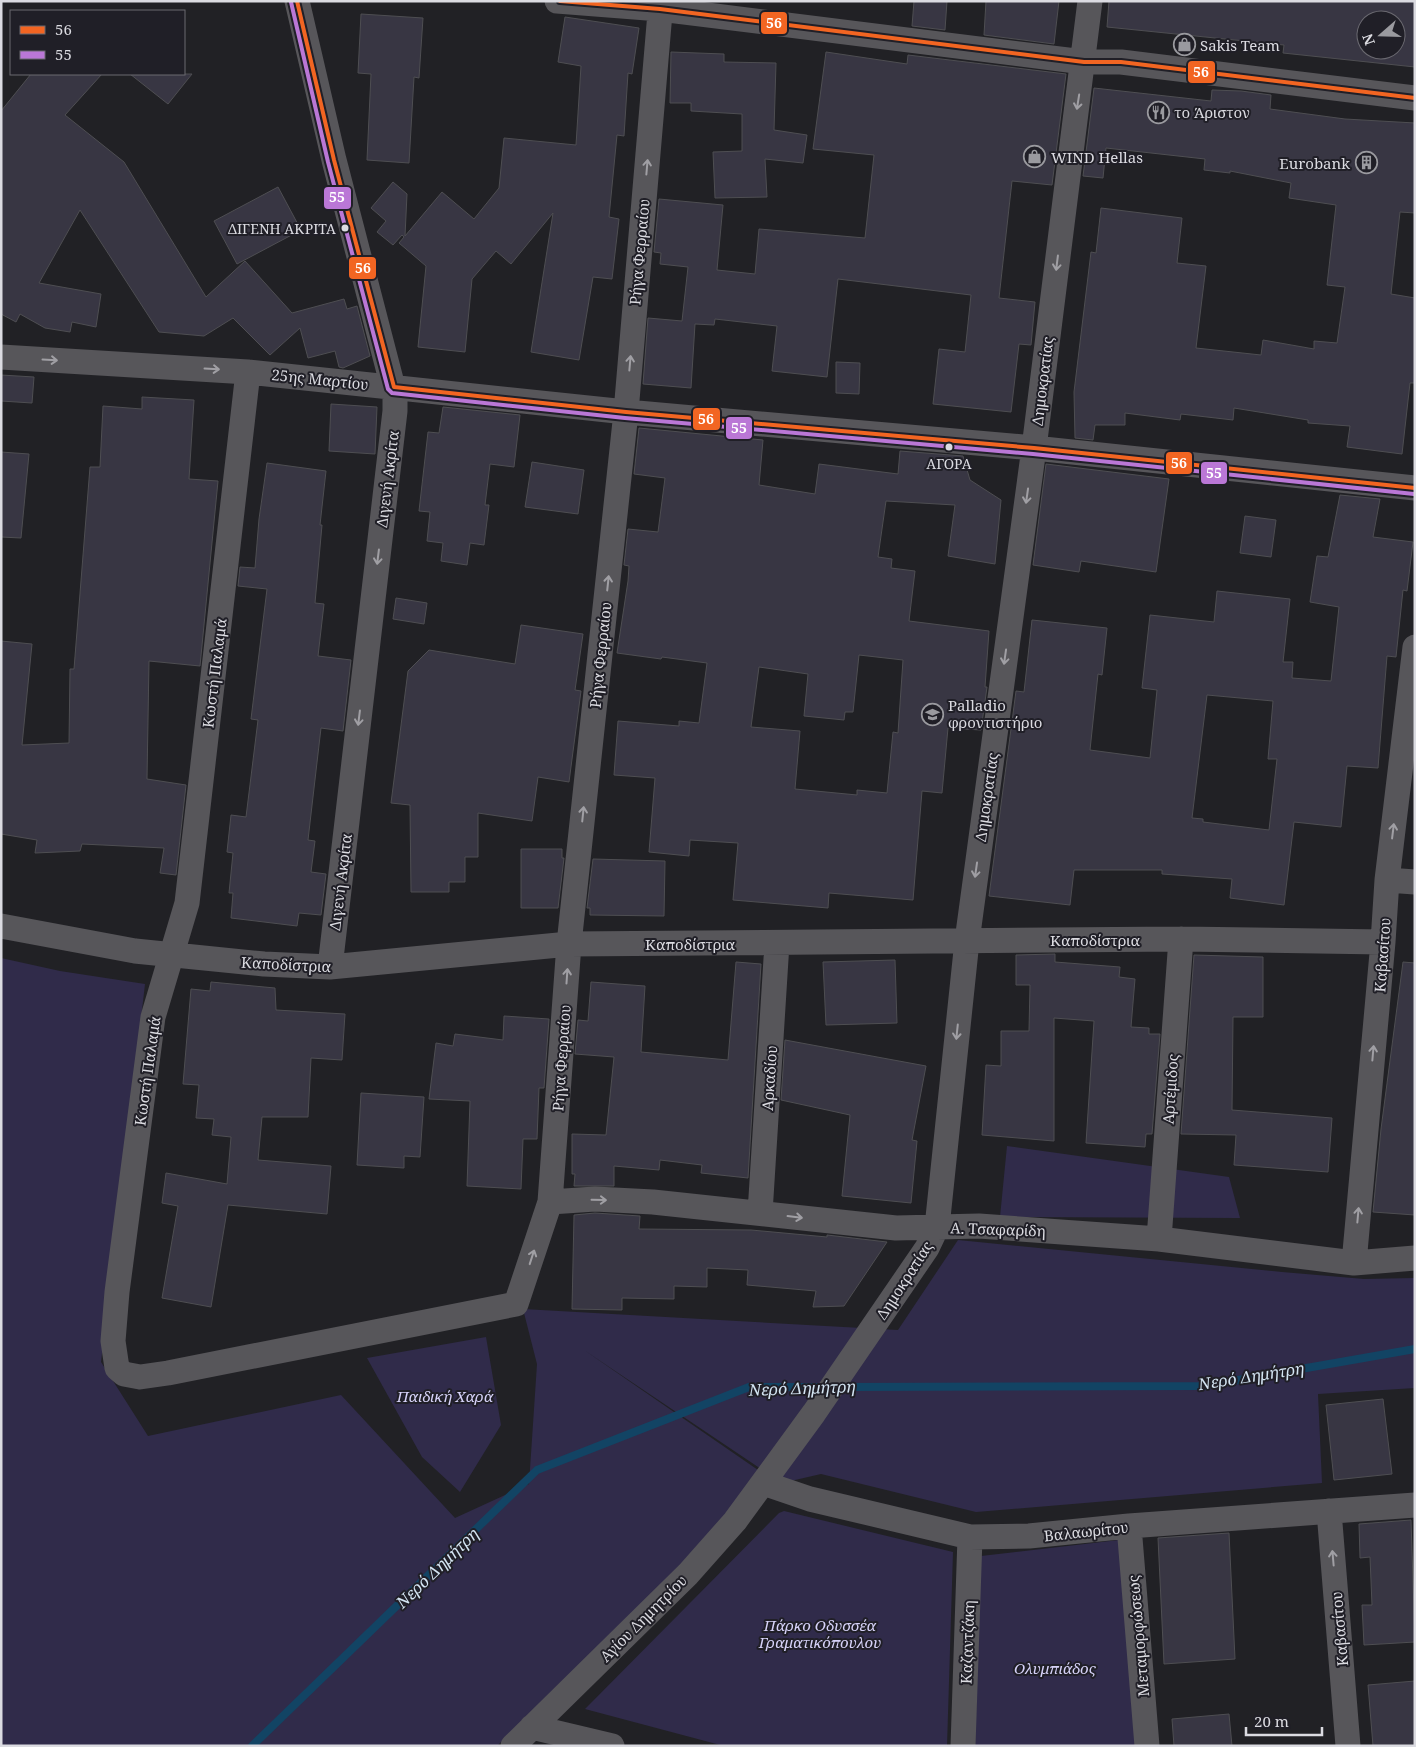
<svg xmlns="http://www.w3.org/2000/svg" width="1416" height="1747" font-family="'Noto Serif',serif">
<rect width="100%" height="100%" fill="#212125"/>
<!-- green -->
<path fill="#302b4a" d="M1,958l59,13 85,13 -44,378 47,74 193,-41 114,123 74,-34 8,-120 -14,-55 375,21 60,-90 324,32 82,7 51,-1v110l-97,6 4,89 -346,29 -155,-38 -39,9 -198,-133 174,120 -41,56 -43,48 -177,172h-496z
M1007,1146l222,31 11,41 -240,-1z
M486,1337l15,88 -41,67 -38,-35 -55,-99z
M784,1511l169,41 -6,194h-223l-139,-37 194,-196z
M1119,1540l20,206h-164l6,-190z"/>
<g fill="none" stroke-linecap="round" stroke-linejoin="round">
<!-- stream -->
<path stroke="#124464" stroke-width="8" d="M837,1387l367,-1 211,-37
M252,1746l285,-276 212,-83h76"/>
</g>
<!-- building -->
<path fill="#383643" stroke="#4e4e52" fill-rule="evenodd" d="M914,1h33l-2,29 -33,-4z
M986,1h73l-5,43 -70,-9z
M1109,1h306v66l-132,-14 1,-8 -177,-18zM1366,20h30v30h-30z
M361,14l62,4 -4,60 -5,-1 -5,86 -42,-3 4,-86 -13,-1z
M565,17l74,11 -7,46 -4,-1 -4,63 -7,-1 -8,82 10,2 -7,60 -19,-2 -14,83 -48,-8 22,-139 -42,51 -15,-13 -24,28 -7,73 -47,-5 8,-81 -27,-23 5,-6 -2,-2 -9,10 -16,-13 9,-11 -15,-13 22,-26 14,12 -2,42 37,-44 32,27 25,-31 5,-50 72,7 5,-79 -23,-4z
M671,52l53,2v8l52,1 -2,67 33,5 -4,28 -38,-4 2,38 -52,1 -2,-46 29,-1v-37l-51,-3v-8h-21z
M826,52l81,12 1,-9 158,19 -14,111 -40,-4 -13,117 36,4 -4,43 -12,-1 -8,68 -78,-8 6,-55 26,3 6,-57 -133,-16 -11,98 -55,-6 5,-45 -62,-7 -1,6 -19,-1 -4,64 -48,-4 5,-66 34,3 6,-54 -28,-3 1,-11 -7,-1 5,-53 64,6 -6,65 38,4 4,-45 106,9 9,-83 -61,-6z
M31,74h71l-37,41 59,47 82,135 39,-36 47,52 52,-14 3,10 10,-3 13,50 -27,12 -4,-1 -4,-16 -27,7 -8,-30 -30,27 -37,-37 -29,18 -45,-4 -79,-122 -41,73 62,11 -5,33 -24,-5 -2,10 -25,-4 -25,-14 -4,8 -15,-8v-203z
M130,74h62l-24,30z
M1094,88l117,13 1,-11 29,1 30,4 -1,14 75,10 70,4v90l-15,-1 -9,82 24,4v85h-5l-8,71 -55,-7 3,-21 -42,-3v-3l-74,-12 -1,12 -52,-6 -1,6 -55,-7v12h-30l-2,15 -18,-2 -1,-46 17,-140 5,1 5,-45 81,10 -5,45 29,3 -10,82 65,7 2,-15 51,9v-8l23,2 8,-56 -18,-2 9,-80 -47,-7 2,-15 -61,-12v2l-26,-3 1,-11 -99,-11 -3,30 -20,-2z
M278,187l23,43 -64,34 -23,-43z
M836,362l24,1 -1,31 -23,-1z
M1,375l33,2 -2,26 -31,-2z
M142,397l52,3 -5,79 29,2 -18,185 -51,-5 -2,118 39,6 -10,90 -16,-2 4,-25 -82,-4 -2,7 -45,2 2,-13 -36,-6v-193l31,3 -10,101 47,-2 1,-74h4l16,-202h10l3,-61 39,3z
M331,404l46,3 -2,47 -46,-3z
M443,407l77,8 -6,52 -24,-3 -5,41h4l-5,40 -14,-2 -3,22 -26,-4 2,-18 -16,-2 3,-29 -11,-1 9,-79 11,1z
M639,428l124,12 -4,45 56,9 4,-30 79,10 2,-23 63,5 7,24 31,20 -6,64 -47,-8 7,-51 -69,-4 -8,56 14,2 -1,9 24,3 -6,50 80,10 -4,56h2l-6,43 -33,-2 -6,65 -20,-2 -9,109 -84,-7 -1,15 -95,-8 5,-57 -48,-3 -1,16 -40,-4 6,-74 -41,-3 4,-54 61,5v-5l20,2 8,-60 -45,-6 -1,2 -44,-6 11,-72 1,-15 -5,-1 4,-36 30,3 7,-54 -31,-4zM859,655l44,5 -5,73 -5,-1 -6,61 -30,-3v5l-62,-6 5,-58 -49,-4 8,-60 49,7 -4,42 40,4 1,-8h8z
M1,452l28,2 -8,84 -20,-1z
M532,462l52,8 -6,44 -53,-7z
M267,463l59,8 -6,54h2l-7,78 9,1 -6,52 33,4 -8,71 -22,-3 -13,112 7,1 -4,31 15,2 -5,41 -22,-2 -2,13 -66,-8 2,-25h-4l4,-40 -6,-1 4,-37 15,2 12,-97 -7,-1 16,-130 -29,-3 2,-19 15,1 4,-49z
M1046,464l123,15 -13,93 -75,-11 -2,11 -46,-7z
M1340,495l40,4 -7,38 40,5 -6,49 -4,-1 -7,67 -9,-1 -9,112 -31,-2 -6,61 -47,-5 -10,83 -54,-7 2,-19 -70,-5v-4h-88l-4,35 -81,-9 27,-205 8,1 8,-72 75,8 -5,47 -4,-1 -8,76 60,8 7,-68 -15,-2 8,-73 64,7 3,-31 73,8 -7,63h10l-1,16 39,3 8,-74 -29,-5 7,-46 11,1zM1207,695l66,6 -5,58h9l-8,71 -66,-8v-3l-11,-1z
M1245,516l31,4 -5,37 -31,-4z
M396,598l31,5 -3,21 -31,-5z
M521,625l62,9 -8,56 6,1 -12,91 -31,-5 -6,44 -54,-8v44h-13v25h-16v10h-38l-1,-87 -19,-2 17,-132 21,-21 86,14z
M521,849h41v9h2l-6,50h-37z
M593,859l72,2 -1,55 -74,-1v-7h-3z
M1055,954v8l65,5 -1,10 16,2 -4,48 18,1v6h11l-8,100h-6l-1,13 -59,-4 8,-122 -40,-3v123l-72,-6 4,-70 15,1v-35h28l1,-46h-14v-30z
M1194,955l69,2v60h-30l-1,93 100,8 -4,54 -94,-7 2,-30 -55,-1z
M895,960l2,63 -71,2 -3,-63z
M736,962l25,2 -13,214 -47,-5 1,-8 -42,-5 -1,10 -45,-4v20h-40l1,-12h-3v-40l34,1 8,-78 -39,-3 3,-34 10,1 3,-39 54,4 -4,66 87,8z
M1403,962l12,1v252l-42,-3 8,-83z
M211,982l64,6 1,22 69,4 -3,46 -31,-2 -3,59h-46l-4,43 73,6 -4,48 -99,-9 -17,102 -49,-9 16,-92 -16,-3 4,-30 61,11 4,-47 -19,-2 2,-16 -18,-1 3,-33 -16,-1 8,-95 19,2z
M504,1016l45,3 -5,69h-5l-2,51h-14l-2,50 -54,-3 3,-85 -41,-2 7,-56 17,3 2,-12 48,6z
M785,1040l141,26 -14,74 5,1 -6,62 -69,-7 8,-81 -69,-15z
M361,1093l63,4 -4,60 -16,-1v12l-47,-3z
M595,1213l45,3 -1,13 112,1 76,7v-2l60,7 -43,64 -31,1 3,-16 -69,-6 1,-15 -41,-2v19l-33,-1v13l-52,-1v12l-50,-1 2,-94z
M1383,1399l9,75 -58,6 -8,-75z
M1411,1520l4,122 -51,3 -2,-40h10l-2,-48 -10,1 -1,-34z
M1229,1533l6,126 -71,5 -6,-126z
M1415,1681v65h-42l-5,-61z
M1229,1714l3,32h-58l-2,-27z"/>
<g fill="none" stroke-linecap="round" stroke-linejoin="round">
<!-- minor -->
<path stroke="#57565a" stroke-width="25" d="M297,1l37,159 61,235v16l-65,556
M557,1l103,8 424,53h37l294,36
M1,357l247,15 378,40 408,36 381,40
M248,372l-61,531 -34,114 -36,275 -4,49 4,27 7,6 16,3 28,-4 348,-69 34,-102 19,-258 57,-532 35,-411
M1387,880l28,2
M1,926l134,25 129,13 66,3 239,-23 612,-5 202,3
M550,1202l45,-3 58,3 243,26 83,-2 180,13 195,24 61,-5
M760,1213l17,-270
M1159,1239l22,-300
M1354,1263l29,-321 4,-62 28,-233
M763,1483l47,16 160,38 59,-1 100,-10 286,-21
M1329,1511l19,235
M1129,1526l18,220
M532,1727l80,19
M513,1746l175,-172 47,-53 79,-108 113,-165 10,-21 30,-286 67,-493 56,-447
M963,1746l7,-209"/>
<defs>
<path id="bus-1" d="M297,1l37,159 60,227 232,25 408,36 381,40
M560,1l100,8 424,53h37l294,36"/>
<path id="bus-2" d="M291,2l37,160 60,227 4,4 233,25 408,36 381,40"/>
</defs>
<!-- bus-1 casing -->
<use href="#bus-1" stroke="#201f27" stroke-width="8"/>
<!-- bus-2 casing -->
<use href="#bus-2" stroke="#201f27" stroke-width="8"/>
<!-- bus-1 -->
<use href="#bus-1" stroke="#f26522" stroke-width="4"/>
<!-- bus-2 -->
<use href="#bus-2" stroke="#ba77d6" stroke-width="4"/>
</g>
<!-- one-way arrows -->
<defs><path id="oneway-shaft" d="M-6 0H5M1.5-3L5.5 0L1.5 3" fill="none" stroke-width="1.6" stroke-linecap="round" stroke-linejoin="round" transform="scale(1.25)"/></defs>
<g stroke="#a09fa4">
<use href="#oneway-shaft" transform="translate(1078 102) rotate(99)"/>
<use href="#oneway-shaft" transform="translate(647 167) rotate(-85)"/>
<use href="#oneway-shaft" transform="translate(1057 263) rotate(97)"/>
<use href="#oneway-shaft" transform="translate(50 360) rotate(3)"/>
<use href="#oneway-shaft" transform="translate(630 363) rotate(-85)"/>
<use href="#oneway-shaft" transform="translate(212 369) rotate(3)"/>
<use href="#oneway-shaft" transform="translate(1027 496) rotate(98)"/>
<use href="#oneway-shaft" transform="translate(378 557) rotate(97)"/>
<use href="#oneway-shaft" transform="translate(608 583) rotate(-84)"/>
<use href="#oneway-shaft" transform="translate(1005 657) rotate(98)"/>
<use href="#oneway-shaft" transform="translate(359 718) rotate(97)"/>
<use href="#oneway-shaft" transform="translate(583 814) rotate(-84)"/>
<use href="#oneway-shaft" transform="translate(1393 831) rotate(-83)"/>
<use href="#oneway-shaft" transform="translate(976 870) rotate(98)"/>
<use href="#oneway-shaft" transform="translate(567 976) rotate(-86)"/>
<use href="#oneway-shaft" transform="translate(957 1032) rotate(96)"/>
<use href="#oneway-shaft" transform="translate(1373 1053) rotate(-85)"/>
<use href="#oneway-shaft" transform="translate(599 1200) rotate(1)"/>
<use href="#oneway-shaft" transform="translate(1358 1215) rotate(-85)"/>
<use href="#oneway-shaft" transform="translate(795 1217) rotate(7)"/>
<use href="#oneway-shaft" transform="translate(532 1257) rotate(-72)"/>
<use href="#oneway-shaft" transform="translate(1333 1558) rotate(-95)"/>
</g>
<!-- icons -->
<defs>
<symbol id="shop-ring" viewBox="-11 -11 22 22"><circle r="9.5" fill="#201f27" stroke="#9a9a9f" stroke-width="1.5"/><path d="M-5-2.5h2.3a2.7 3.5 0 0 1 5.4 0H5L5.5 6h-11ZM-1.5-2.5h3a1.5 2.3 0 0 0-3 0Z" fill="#9a9a9f"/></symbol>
<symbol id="restaurant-ring" viewBox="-11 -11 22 22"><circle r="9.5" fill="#201f27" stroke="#9a9a9f" stroke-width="1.5"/><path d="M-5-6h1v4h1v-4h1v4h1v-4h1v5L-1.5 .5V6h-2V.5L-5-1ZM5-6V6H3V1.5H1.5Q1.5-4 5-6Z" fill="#9a9a9f"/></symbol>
<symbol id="building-ring" viewBox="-11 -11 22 22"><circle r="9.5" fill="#201f27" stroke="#9a9a9f" stroke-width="1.5"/><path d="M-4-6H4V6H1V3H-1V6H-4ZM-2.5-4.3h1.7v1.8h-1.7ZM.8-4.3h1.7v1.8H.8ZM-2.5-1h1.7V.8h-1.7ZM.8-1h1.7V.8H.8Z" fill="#9a9a9f"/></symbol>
<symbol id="school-ring" viewBox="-11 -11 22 22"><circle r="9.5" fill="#201f27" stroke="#9a9a9f" stroke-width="1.5"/><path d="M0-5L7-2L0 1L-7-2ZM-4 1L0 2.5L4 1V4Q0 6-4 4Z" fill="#9a9a9f"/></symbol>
</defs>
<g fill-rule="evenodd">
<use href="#shop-ring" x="1172" y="32" width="25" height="25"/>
<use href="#restaurant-ring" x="1146" y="100" width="25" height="25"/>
<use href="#shop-ring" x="1022" y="144" width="25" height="25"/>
<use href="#building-ring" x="1354" y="150" width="25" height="25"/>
<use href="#school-ring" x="920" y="702" width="25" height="25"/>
</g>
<!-- markers -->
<g fill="#dbdbe1" stroke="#201f27" stroke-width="2">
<circle cx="345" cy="228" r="4.5"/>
<circle cx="949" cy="447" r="4.5"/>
</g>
<g text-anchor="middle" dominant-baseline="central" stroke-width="4" stroke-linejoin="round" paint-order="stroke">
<!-- bus labels -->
<g font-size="14" fill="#dbdbe1" stroke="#201f27" text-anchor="end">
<text x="336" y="228">ΔΙΓΕΝΗ ΑΚΡΙΤΑ</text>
<text x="949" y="463" text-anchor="middle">ΑΓΟΡΑ</text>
</g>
<!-- poi labels -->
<g font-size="15" fill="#dbdbe1" stroke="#201f27" text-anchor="start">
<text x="1200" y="45">Sakis Team</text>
<text x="1174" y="112">το Άριστον</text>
<text x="1051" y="157">WIND Hellas</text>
<text x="1350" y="163" text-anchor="end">Eurobank</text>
<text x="948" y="705">Palladio<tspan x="948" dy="17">φροντιστήριο</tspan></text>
</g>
<!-- street labels -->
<g font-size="15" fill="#dbdbe1" stroke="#201f27">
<text transform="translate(639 252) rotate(-85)">Ρήγα Φερραίου</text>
<text transform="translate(320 379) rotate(6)">25ης Μαρτίου</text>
<text transform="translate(1042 381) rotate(-83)">Δημοκρατίας</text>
<text transform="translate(387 479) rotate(-83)">Διγενή Ακρίτα</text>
<text transform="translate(600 655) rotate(-84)">Ρήγα Φερραίου</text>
<text transform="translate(214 673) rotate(-83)">Κωστή Παλαμά</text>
<text transform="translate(986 797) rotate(-82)">Δημοκρατίας</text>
<text transform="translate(340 882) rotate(-83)">Διγενή Ακρίτα</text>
<text x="1095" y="940">Καποδίστρια</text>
<text x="690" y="944">Καποδίστρια</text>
<text transform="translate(1382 955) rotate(-86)">Καβασίτου</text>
<text transform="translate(286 964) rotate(3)">Καποδίστρια</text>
<text transform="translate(561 1058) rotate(-86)">Ρήγα Φερραίου</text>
<text transform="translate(147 1071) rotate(-82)">Κωστή Παλαμά</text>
<text transform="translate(769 1078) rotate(-86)">Αρκαδίου</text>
<text transform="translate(1170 1089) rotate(-86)">Αρτέμιδος</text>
<text transform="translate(998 1229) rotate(2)">Α. Τσαφαρίδη</text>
<text transform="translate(904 1280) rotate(-57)">Δημοκρατίας</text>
<text transform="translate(1086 1531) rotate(-6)">Βαλαωρίτου</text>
<text transform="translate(643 1618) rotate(-45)">Αγίου Δημητρίου</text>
<text transform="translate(1339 1629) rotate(-95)">Καβασίτου</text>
<text transform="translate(1138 1636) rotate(-95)">Μεταμορφώσεως</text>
<text transform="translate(967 1642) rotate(-88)">Καζαντζάκη</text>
</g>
<!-- park labels -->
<g font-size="15" font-style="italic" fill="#d6d2f8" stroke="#201f27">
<text x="445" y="1396">Παιδική Χαρά</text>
<text x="820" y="1625">Πάρκο Οδυσσέα<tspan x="820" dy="17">Γραματικόπουλου</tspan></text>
<text x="1055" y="1668">Ολυμπιάδος</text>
</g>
<!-- water labels -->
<g font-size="16" font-style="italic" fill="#d4e5f3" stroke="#201f27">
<text transform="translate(1251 1376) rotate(-9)">Νερό Δημήτρη</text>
<text transform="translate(802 1388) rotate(-2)">Νερό Δημήτρη</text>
<text transform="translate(437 1568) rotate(-44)">Νερό Δημήτρη</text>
</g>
</g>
<g stroke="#201f27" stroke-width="2">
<rect x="760" y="11" width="28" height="24" rx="5" fill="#f26522"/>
<rect x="1187" y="60" width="29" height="24" rx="5" fill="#f26522"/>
<rect x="323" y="186" width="29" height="24" rx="5" fill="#ba77d6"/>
<rect x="348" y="256" width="29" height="24" rx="5" fill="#f26522"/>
<rect x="692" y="407" width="29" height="24" rx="5" fill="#f26522"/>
<rect x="725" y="416" width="28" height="24" rx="5" fill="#ba77d6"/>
<rect x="1165" y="451" width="28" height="24" rx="5" fill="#f26522"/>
<rect x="1200" y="461" width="28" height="24" rx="5" fill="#ba77d6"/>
</g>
<g font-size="14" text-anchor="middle" font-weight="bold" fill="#fff">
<text x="774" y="28">56</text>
<text x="1201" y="77">56</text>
<text x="337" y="202">55</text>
<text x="363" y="273">56</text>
<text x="706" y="424">56</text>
<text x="739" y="433">55</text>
<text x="1179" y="468">56</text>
<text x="1214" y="478">55</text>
</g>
<!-- border -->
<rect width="1416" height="1747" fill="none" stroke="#dbdbe1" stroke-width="5"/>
<!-- legend -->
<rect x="10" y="10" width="175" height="65" fill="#201f27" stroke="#6b6a71"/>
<rect x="20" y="26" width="25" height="8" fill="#f26522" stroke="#6b6a71"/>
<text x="55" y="35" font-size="15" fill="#dbdbe1">56</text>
<rect x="20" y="51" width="25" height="8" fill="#ba77d6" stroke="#6b6a71"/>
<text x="55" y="60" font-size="15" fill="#dbdbe1">55</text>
<!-- north arrow -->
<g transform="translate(1381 35) rotate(250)"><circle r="24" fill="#201f27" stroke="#6b6a71"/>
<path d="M0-4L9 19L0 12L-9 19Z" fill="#9a9a9f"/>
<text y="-8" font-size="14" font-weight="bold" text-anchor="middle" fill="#dbdbe1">N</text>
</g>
<!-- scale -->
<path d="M1246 1727v8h76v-8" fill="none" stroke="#dbdbe1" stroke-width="2.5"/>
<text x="1254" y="1727" font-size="15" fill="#dbdbe1" stroke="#201f27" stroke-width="4" paint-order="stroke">20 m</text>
</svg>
